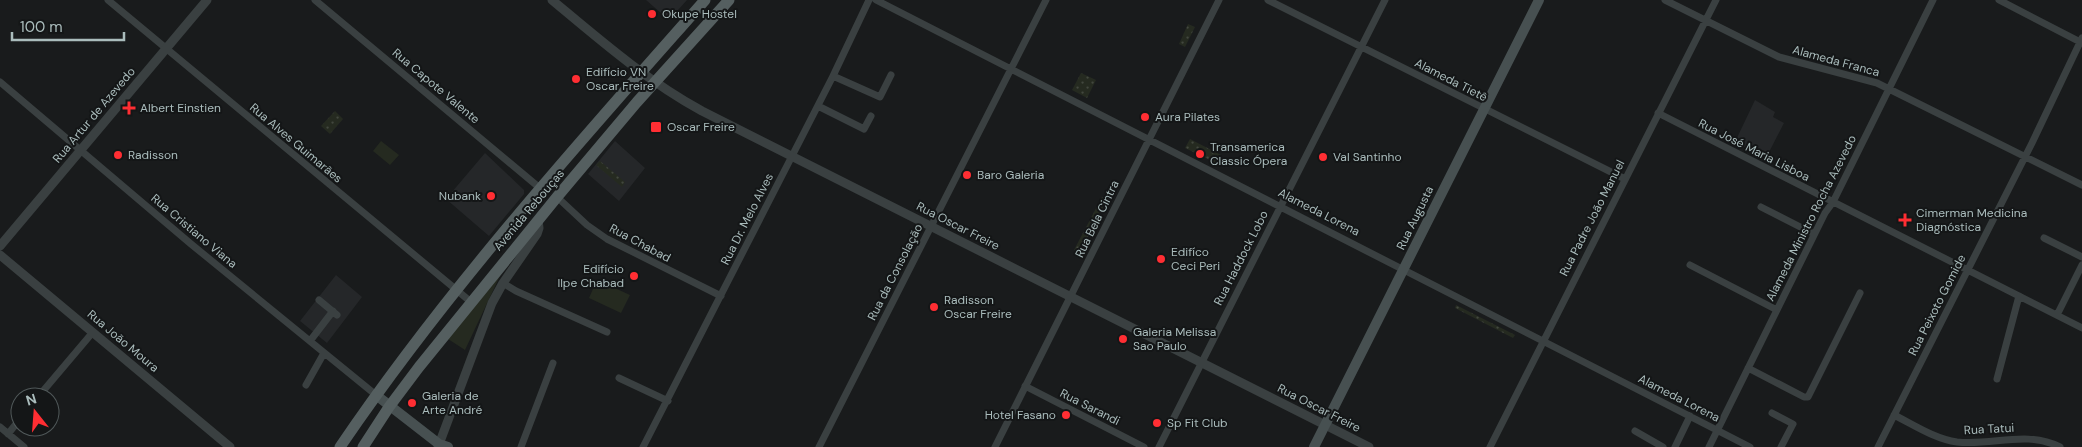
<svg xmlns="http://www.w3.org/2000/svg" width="2082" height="447" font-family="'DM Sans',sans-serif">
<defs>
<pattern id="grass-dots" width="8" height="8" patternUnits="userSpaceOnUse" patternTransform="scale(1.25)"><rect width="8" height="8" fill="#252a20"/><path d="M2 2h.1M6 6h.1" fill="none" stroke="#42473e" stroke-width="1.8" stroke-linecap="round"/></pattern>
</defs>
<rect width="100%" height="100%" fill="#191b1c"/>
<!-- built -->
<path fill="#252729" d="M646,0h41l-18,20z
M1755,100l20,12 -2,5 11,6 -18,35 -31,-16z
M615,141l30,27 -26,33 -31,-27z
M485,153l39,37v4l-35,42 -43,-37z
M336,275l26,22 -35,46 -27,-22z"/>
<!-- grass -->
<path fill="url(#grass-dots)" d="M1188,24l7,3 -10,20 -6,-3z
M1081,73l15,7 -9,18 -15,-8z
M335,111l8,8 -13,15 -9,-8z
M1190,139l31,16 -5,8 -31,-15z
M600,161l25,21 -3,5 -26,-22z
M1102,197l5,2 -27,54 -6,-3z
M1456,305l59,30 -2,3 -58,-30z"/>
<!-- park -->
<path fill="#252a20" d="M381,141l18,14 -9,10 -17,-14z
M506,263l-41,87 -20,-13z
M597,280l33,15 -9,18 -32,-15z"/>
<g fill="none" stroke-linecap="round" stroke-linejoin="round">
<!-- minor -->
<path stroke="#3a4041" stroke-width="7" d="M108,0l363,302
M315,0l226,189
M876,0l874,447
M1268,0l357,179
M1665,0l114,57 98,26 205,102
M1999,0l83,43
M833,76l47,21 11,-22
M0,82l191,162 185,151
M818,106l46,23 7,-13
M1658,113l424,215
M557,197l30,28 20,14 114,57
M1761,207l53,27
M2044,238l38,19
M1690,265l87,45
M503,283l13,8 91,41
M319,300l18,15
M2057,315l25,-50
M310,341l23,-30
M1748,368l56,29h4l52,-104
M619,378l49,23
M1997,379l22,-83
M306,385l18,-32
M1025,386l119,61
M38,397l55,-65
M1772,413l21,11 -12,23
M1894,415c20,10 41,24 63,27 36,4 69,-12 103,5
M0,427l24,20
M1635,431l28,16
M8,434l12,-15
M521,447l32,-84
M643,447l190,-371 36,-76
M819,447l227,-447
M995,447l224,-447
M1159,447l226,-447
M1490,447l226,-447
M1675,447l15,-31
M1709,447l116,-234 8,-11 100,-202
M1878,447l154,-304 50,-105"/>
<!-- tertiary -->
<path stroke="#3a4041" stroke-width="9" d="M552,0c48,40 95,81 150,111l667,336
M0,246l207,-246
M0,255l230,192
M438,447l54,-144 11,-20 34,-49 2,-6 -1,-8"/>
<!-- secondary -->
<path stroke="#475051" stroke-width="10" d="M376,395l63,49 9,3
M1314,447l225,-447"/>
<!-- primary -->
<path stroke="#555f60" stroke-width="11" d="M340,447c108,-159 238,-303 365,-447
M363,447l26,-40 30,-40 138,-170 80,-95 92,-102"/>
</g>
<!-- markers -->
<g fill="#ff2e33" stroke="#141617" stroke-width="2">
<circle cx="652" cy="14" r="5"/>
<circle cx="576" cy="79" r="5"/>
<path d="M126.5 100.5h5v5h5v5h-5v5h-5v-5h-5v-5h5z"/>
<circle cx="1145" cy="117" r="5"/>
<rect x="650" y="121" width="12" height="12" rx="2.5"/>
<circle cx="1200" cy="154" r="5"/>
<circle cx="118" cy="155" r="5"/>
<circle cx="1323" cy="157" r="5"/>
<circle cx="967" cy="175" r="5"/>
<circle cx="491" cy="196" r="5"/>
<path d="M1902.5 212.5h5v5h5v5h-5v5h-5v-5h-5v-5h5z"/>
<circle cx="1161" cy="259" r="5"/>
<circle cx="634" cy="276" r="5"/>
<circle cx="934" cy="307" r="5"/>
<circle cx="1123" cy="339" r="5"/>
<circle cx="412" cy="403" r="5"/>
<circle cx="1066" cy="415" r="5"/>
<circle cx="1157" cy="423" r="5"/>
</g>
<g text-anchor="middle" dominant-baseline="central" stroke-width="4" stroke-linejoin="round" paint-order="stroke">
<!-- poi labels -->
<g font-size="12" fill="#aabcbc" stroke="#141617" text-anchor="start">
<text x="662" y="14">Okupe Hostel</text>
<text x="586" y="72">Edifício VN<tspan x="586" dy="14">Oscar Freire</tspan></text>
<text x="140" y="108">Albert Einstien</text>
<text x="1155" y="117">Aura Pilates</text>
<text x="667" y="127">Oscar Freire</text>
<text x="1210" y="147">Transamerica<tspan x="1210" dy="14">Classic Ópera</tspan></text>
<text x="128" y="155">Radisson</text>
<text x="1333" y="157">Val Santinho</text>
<text x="977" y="175">Baro Galeria</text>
<text x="481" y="196" text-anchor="end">Nubank</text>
<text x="1916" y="213">Cimerman Medicina<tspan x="1916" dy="14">Diagnóstica</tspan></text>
<text x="1171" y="252">Edifíco<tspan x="1171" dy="14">Ceci Peri</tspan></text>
<text x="624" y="269" text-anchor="end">Edifício<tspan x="624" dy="14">Ilpe Chabad</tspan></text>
<text x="944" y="300">Radisson<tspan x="944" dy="14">Oscar Freire</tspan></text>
<text x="1133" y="332">Galeria Melissa<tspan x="1133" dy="14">Sao Paulo</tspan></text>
<text x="422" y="396">Galeria de<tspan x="422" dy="14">Arte André</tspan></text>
<text x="1056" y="415" text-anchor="end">Hotel Fasano</text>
<text x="1167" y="423">Sp Fit Club</text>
</g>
<!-- street labels -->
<g font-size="12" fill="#aabcbc" stroke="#141617">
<text transform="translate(1836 61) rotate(15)">Alameda Franca</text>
<text transform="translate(1451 80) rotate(27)">Alameda Tietê</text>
<text transform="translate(436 86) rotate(40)">Rua Capote Valente</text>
<text transform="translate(94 115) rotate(-50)">Rua Artur de Azevedo</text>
<text transform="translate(296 143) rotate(40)">Rua Alves Guimarães</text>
<text transform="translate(1754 150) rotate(27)">Rua José Maria Lisboa</text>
<text transform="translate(529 210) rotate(-50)">Avenida Rebouças</text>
<text transform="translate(1319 212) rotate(27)">Alameda Lorena</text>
<text transform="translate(1415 218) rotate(-64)">Rua Augusta</text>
<text transform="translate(1592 218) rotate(-63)">Rua Padre João Manuel</text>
<text transform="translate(1811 218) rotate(-63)">Alameda Ministro Rocha Azevedo</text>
<text transform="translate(747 219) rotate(-63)">Rua Dr. Melo Alves</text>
<text transform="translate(1097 219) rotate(-64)">Rua Bela Cintra</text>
<text transform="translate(958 226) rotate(27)">Rua Oscar Freire</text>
<text transform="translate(194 231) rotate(40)">Rua Cristiano Viana</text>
<text transform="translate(640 243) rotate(28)">Rua Chabad</text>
<text transform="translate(1241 258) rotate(-63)">Rua Haddock Lobo</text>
<text transform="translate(895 272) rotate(-63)">Rua da Consolação</text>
<text transform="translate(1937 305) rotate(-63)">Rua Peixoto Gomide</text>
<text transform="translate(123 341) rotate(40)">Rua João Moura</text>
<text transform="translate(1679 398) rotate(27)">Alameda Lorena</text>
<text transform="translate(1090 407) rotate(27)">Rua Sarandi</text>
<text transform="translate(1319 408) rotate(27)">Rua Oscar Freire</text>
<text transform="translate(1989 429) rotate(-3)">Rua Tatui</text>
</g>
</g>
<!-- north arrow -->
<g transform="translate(35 412) rotate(343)"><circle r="24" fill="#141617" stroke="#505859"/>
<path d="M0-4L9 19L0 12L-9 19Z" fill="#ff2e33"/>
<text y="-8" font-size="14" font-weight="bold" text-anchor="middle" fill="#aabcbc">N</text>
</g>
<!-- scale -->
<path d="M12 32v8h112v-8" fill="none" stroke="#aabcbc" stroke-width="2.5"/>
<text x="20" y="32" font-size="15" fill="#aabcbc" stroke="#141617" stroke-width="4" paint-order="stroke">100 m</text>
</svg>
